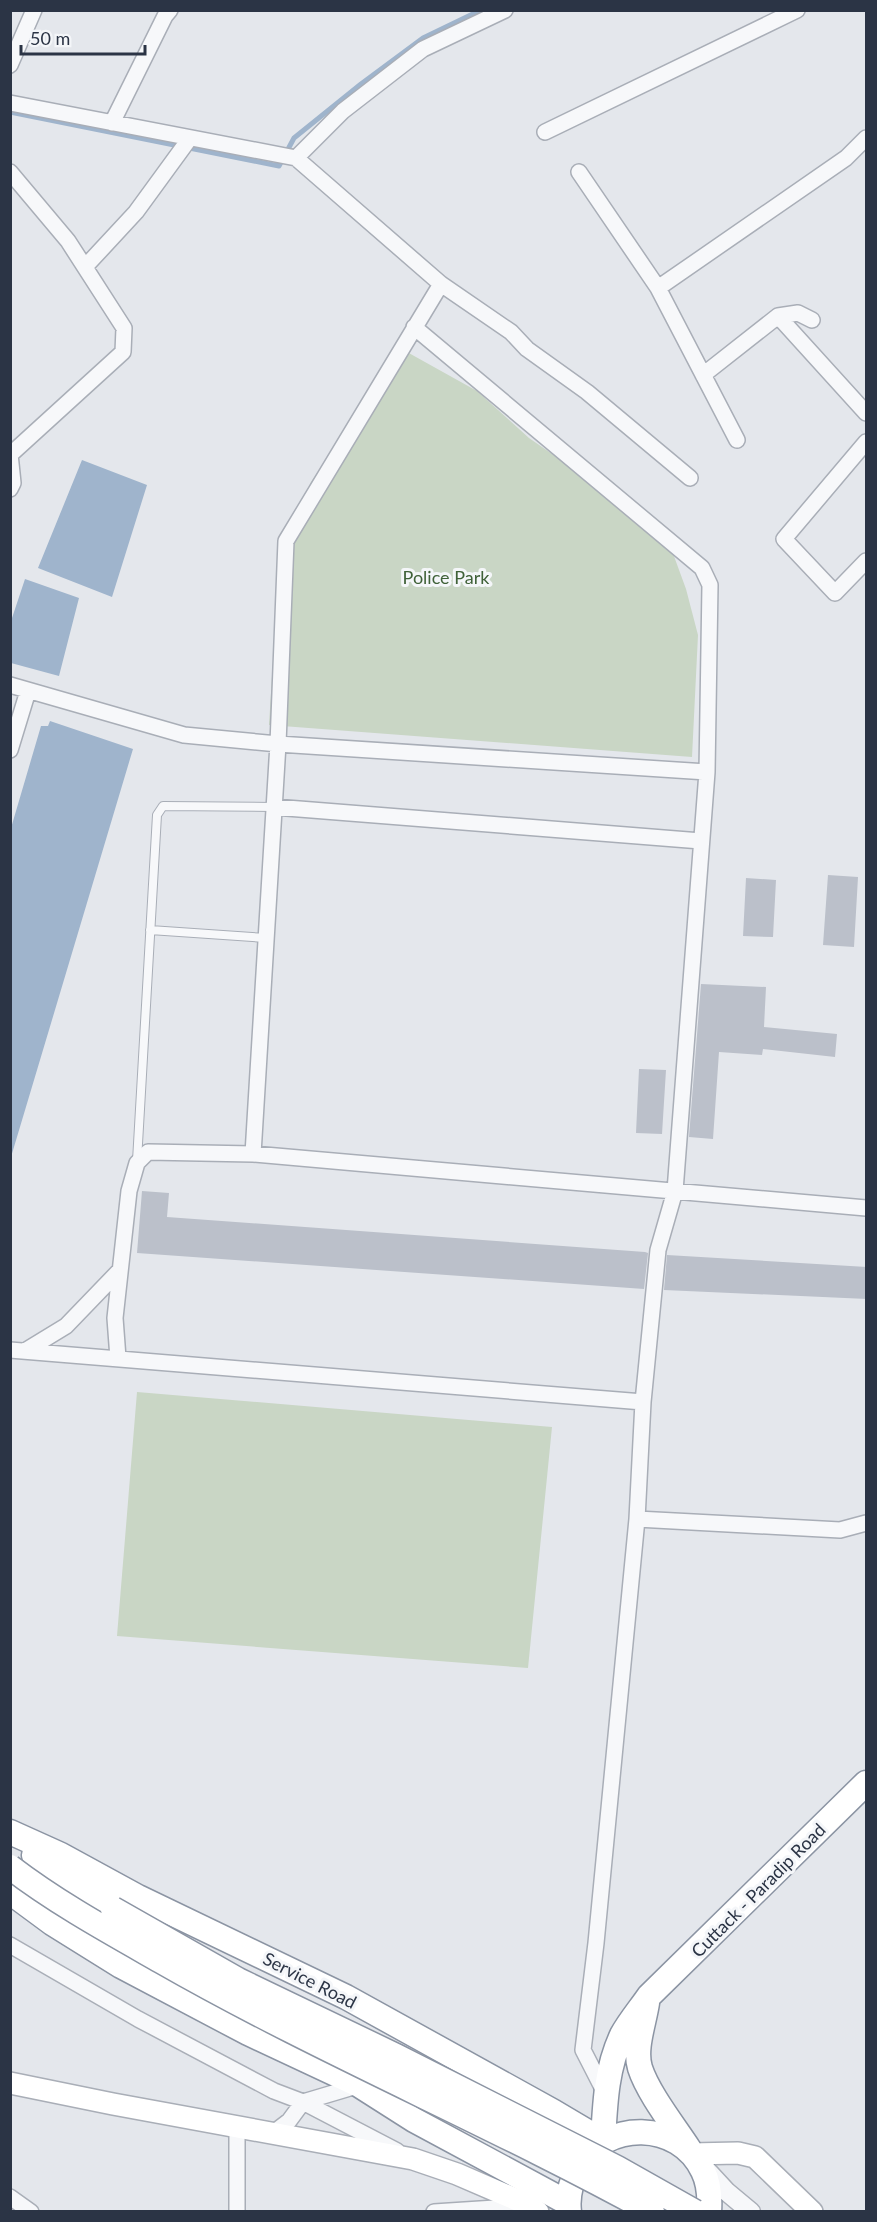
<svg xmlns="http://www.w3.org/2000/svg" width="877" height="2222" font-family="Lato,sans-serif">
<rect width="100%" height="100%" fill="#e4e7ec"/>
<!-- green -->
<path fill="#c9d6c5" d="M407,352l70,39 52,47 39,27 103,83 15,41 12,46 -6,122 -423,-32 7,-114 9,-67 26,-62 59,-88z
M137,1392l415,35 -24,241 -411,-32z"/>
<!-- water -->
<path fill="#9fb4cc" d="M82,460l65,25 -35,112 -74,-29z
M25,579l54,19 -20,78 -48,-13v-42z
M50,721l83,28 -122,408v-329l30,-102h7z"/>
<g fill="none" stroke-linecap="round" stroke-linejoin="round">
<!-- stream -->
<path stroke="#9fb4cc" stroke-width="5" d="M10,112l269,54 15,-28 67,-54 62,-46 58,-28"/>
</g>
<!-- building -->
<path fill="#bbc0ca" d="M828,875l30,2 -4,70 -31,-2z
M746,878l30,2 -3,57 -30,-1z
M701,984l65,3 -2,40 73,7 -2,23 -72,-8 -1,6 -43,-3 -6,87 -24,-2z
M639,1069l27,1 -4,64 -26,-1z
M142,1191l27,2 -2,24 478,35 3,1 -4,36 -507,-36z
M667,1255l200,12v32l-203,-9z"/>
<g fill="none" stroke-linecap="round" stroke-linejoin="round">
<defs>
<path id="service" d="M150,930l116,8
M137,1161l20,-346 6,-9 111,1"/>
<path id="minor" d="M10,65l24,-55
M10,103l286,55 145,126 70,48 16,17 60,43 103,86
M112,123l53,-107 5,-6
M545,132l252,-122
M296,158l47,-47 80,-62 82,-39
M10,172l58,69 56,87 -1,24 -112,102
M579,172l79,116 188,-130 20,-20
M85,267l51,-55 54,-74
M658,288l79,152
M778,316l88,97
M414,327l288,241 8,17 -3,187 -32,419 -17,59 -15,152 -6,117 -41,424 -13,107 22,43
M703,375l75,-59 20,-3 14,7
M866,442l-82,97 51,54 31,-32
M10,454l3,29 -3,6
M10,685l174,50 94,9 429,28
M10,750l18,-59
M274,807l427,34
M253,1154l25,-410 8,-203 155,-257
M10,1350l633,52
M25,1351l41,-25 53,-55
M118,1358l-3,-40 14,-127 8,-28 11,-11 105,2 613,54
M637,1519l203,11 26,-7
M10,1945l128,74 136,72 29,11 94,49
M237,2127v85
M272,2134l17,-13 14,-19 57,-17
M10,2197l21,15
M434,2212l93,-6"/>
<path id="tertiary" d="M703,2166l24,26 24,20"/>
<path id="secondary" d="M10,2083l103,21 300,55 44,15 72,31 9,7
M691,2154l47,-1 17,4 57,55"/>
<path id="trunk" d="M10,1832l51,23 77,42 208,100 208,115 49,29
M34,1855l79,54
M10,1892l42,31 69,43 127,67 111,52 55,35 154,83
M647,2003c-3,20 -13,46 -7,65 8,25 34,58 49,81
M603,2141c2,-37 3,-72 19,-106 7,-13 18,-26 27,-39l217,-213
M569,2212c-2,-16 2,-31 10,-45 26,-47 100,-47 124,4 6,12 7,27 6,41"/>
</defs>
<!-- service casing -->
<use href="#service" stroke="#a9aeb7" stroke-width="10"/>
<!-- minor casing -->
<use href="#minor" stroke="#a9aeb7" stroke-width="18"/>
<!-- tertiary casing -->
<use href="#tertiary" stroke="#a9aeb7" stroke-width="21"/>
<!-- secondary casing -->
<use href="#secondary" stroke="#a9aeb7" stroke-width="24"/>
<!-- trunk casing -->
<use href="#trunk" stroke="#8b94a3" stroke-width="27"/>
<!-- service -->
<use href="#service" stroke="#f7f8fa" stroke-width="8"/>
<!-- minor -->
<use href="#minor" stroke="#f7f8fa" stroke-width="15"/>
<!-- tertiary -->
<use href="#tertiary" stroke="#f7f8fa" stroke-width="18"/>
<!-- secondary -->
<use href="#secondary" stroke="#fff" stroke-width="21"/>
<!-- trunk -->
<use href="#trunk" stroke="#fff" stroke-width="24"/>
<defs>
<path id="trunk-bridge" d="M10,1867c47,36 100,65 151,94 159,91 329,162 491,251
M113,1909l125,71 158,76 221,112 78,44"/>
</defs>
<!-- trunk-bridge casing -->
<use href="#trunk-bridge" stroke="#8b94a3" stroke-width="27" stroke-linecap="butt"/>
<!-- trunk-bridge -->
<use href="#trunk-bridge" stroke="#fff" stroke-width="24"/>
</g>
<g text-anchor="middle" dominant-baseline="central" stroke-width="6" stroke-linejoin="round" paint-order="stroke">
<!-- park labels -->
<g font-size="18" fill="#3f6138" stroke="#f4f6f9">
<text x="446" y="577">Police Park</text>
</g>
<!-- street labels -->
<g font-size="18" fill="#2b3445" stroke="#f4f6f9">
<text transform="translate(758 1890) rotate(-45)">Cuttack - Paradip Road</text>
<text transform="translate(310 1980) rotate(27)">Service Road</text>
</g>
</g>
<!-- border -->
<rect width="877" height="2222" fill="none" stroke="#2b3445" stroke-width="24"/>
<!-- scale -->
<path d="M21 45v9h124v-9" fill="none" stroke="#2b3445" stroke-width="3"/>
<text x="30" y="45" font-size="18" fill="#2b3445" stroke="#f4f6f9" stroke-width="4.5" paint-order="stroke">50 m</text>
</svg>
